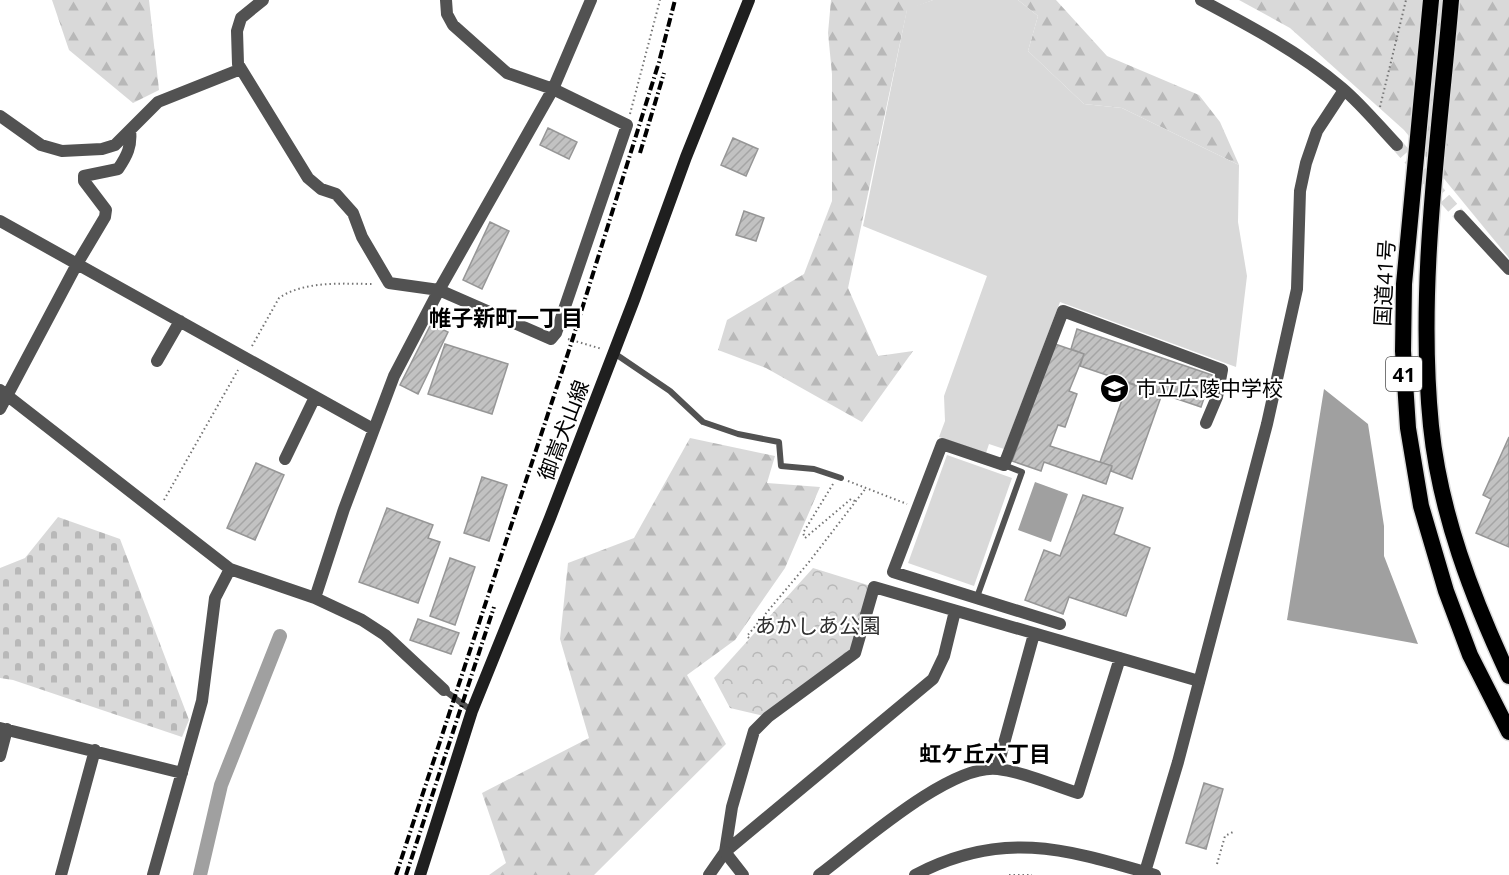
<svg xmlns="http://www.w3.org/2000/svg" width="1509" height="875" font-family="'Open Sans','Noto Sans JP',sans-serif">
<defs>
<pattern id="forest-firs" width="22" height="20" patternUnits="userSpaceOnUse" patternTransform="scale(1.5)"><rect width="22" height="20" fill="#d9d9d9"/><path d="M5 1l3.5 6h-7zM16 11l3.5 6h-7z" fill="#b8b8b8"/></pattern>
<pattern id="cemetery-stones" width="16" height="16" patternUnits="userSpaceOnUse" patternTransform="scale(1.5)"><rect width="16" height="16" fill="#d9d9d9"/><path d="M2 7V4a2 2 0 0 1 4 0v3zM10 15v-3a2 2 0 0 1 4 0v3z" fill="#b8b8b8"/></pattern>
<pattern id="park-crowns" width="20" height="18" patternUnits="userSpaceOnUse" patternTransform="scale(1.5)"><rect width="20" height="18" fill="#d9d9d9"/><path d="M2 6a3 3 0 1 1 6 0M12 15a3 3 0 1 1 6 0" fill="none" stroke="#b8b8b8"/></pattern>
<pattern id="building-hatch" width="6" height="6" patternUnits="userSpaceOnUse" patternTransform="scale(1.5)"><rect width="6" height="6" fill="#c2c2c2"/><path d="M-1 1l2-2M0 6l6-6M5 7l2-2" fill="none" stroke="#a5a5a5"/></pattern>
</defs>
<rect width="100%" height="100%" fill="#fff"/>
<!-- forest -->
<path fill="url(#forest-firs)" d="M52,0h97l10,90 -26,13 -64,-53z
M831,0h102l-26,10 -59,278 30,68 35,-5 -51,71 -96,-54 -48,-18 9,-30 77,-46 28,-73v-127l-4,-41z
M1018,0h38l51,56 92,39 21,27 19,43 -117,-57 -38,-4 -56,-53 10,-35z
M1239,0h270v258l-105,-128 -114,-102z
M690,438l85,18 -8,27 53,4 -35,81 -50,72 -48,35 39,69 -132,131h-105l17,-12 -24,-70 107,-55 -29,-99 8,-76 66,-25z"/>
<!-- cemetery -->
<path fill="url(#cemetery-stones)" d="M58,517l62,22 69,181 -7,17 -169,-57 -13,-2v-110l25,-10z"/>
<!-- park -->
<path fill="url(#park-crowns)" d="M813,568l61,19 -19,66 -87,64 -38,-9 -16,-30z"/>
<!-- pitch -->
<path fill="#d9d9d9" d="M933,0h85l20,16 -10,35 56,53 38,4 117,57 -1,57 9,54 -11,91 -176,-65 -56,147 -15,-5 -3,9 -47,-16 6,-16 -1,-25 43,-120 -124,-50 44,-217z
M947,455l65,23 -38,108 -66,-23z"/>
<!-- water -->
<path fill="#a0a0a0" d="M1324,389l44,35 16,102v30l34,88 -131,-24z
M1035,482l33,12 -17,48 -33,-12z"/>
<g fill="none" stroke-linecap="round" stroke-linejoin="round">
<!-- canal -->
<path stroke="#a0a0a0" stroke-width="14" d="M200,875l21,-90 59,-149"/>
</g>
<!-- building -->
<path fill="url(#building-hatch)" stroke="#969696" stroke-width="1.5" d="M548,128l29,14 -8,17 -29,-14z
M733,138l25,11 -12,27 -25,-11z
M744,211l20,7 -8,23 -20,-6z
M490,222l19,9 -27,58 -19,-9z
M431,324l17,8 -30,62 -18,-9z
M1077,329l135,46 -11,32 -121,-41 4,-12 -13,-5z
M445,344l63,20 -16,50 -64,-20z
M1055,344l29,10 -15,37 8,3 -12,33 -7,-2 -8,21 62,20 -6,18 -62,-22 -3,9 -29,-10z
M1128,383l34,11 -30,85 -21,-8 1,-5 -12,-4z
M1509,437v110l-33,-14 15,-34 -8,-4z
M256,463l28,12 -29,65 -28,-12z
M482,477l25,8 -18,56 -25,-8z
M1083,495l40,13 -9,26 36,14 -24,68 -57,-19 -6,17 -38,-14 19,-50 16,6z
M387,508l46,17 -5,13 12,4 -22,61 -59,-21z
M450,558l25,9 -20,58 -25,-9z
M418,619l41,14 -8,21 -41,-14z
M1204,783l19,6 -17,60 -20,-6z"/>
<g fill="none" stroke-linecap="round" stroke-linejoin="round">
<!-- tertiary-tunnel -->
<path stroke="#d9d9d9" stroke-width="12" stroke-dasharray="12 6" stroke-linecap="butt" d="M1397,145l63,71"/>
<defs>
<path id="trunk" d="M1431,0l-27,284 -1,67 5,77 13,78 25,85 24,64 39,77
M1451,0c-12,141 -34,285 -20,426 9,87 41,171 78,250"/>
</defs>
<!-- trunk casing -->
<use href="#trunk" stroke="#dbdbdb" stroke-width="19"/>
<!-- path -->
<path stroke="#747474" stroke-width="2" stroke-dasharray="1.5 3" stroke-linecap="butt" d="M1380,107l26,-107
M630,114l30,-114
M568,339l34,10
M252,346l27,-48c26,-18 66,-14 95,-14
M848,481l59,23
M833,484l-30,49 2,5 46,-39 6,3
M164,500l74,-130
M749,638l-2,-2 62,-74 57,-74
M1217,864l8,-28 10,-5
M1009,875h23"/>
<!-- service -->
<path stroke="#525252" stroke-width="6" d="M614,353l56,38 33,31 35,12 41,8 2,24 33,3 27,9
M977,597l45,-125 -18,-7
M444,690l28,21"/>
<!-- minor -->
<path stroke="#525252" stroke-width="12" d="M263,0l-22,18 -4,13 1,33 70,114 13,11 15,5 17,19 9,24 27,46 50,7 112,49 5,-6 71,-208 -74,-36 -46,-16 -54,-48 -6,-11 -1,-14
M0,116l41,29 21,6 40,-2 13,-4 43,-43 83,-33
M0,221l373,208
M157,361l23,-40
M0,390l230,179 85,29 47,22 23,15 59,55
M0,409l77,-145 28,-47 1,-7 -22,-29v-5l34,-7c9,-13 14,-23 12,-39
M285,459l30,-62
M315,598l29,-89 50,-133 45,-86 114,-201 38,-89
M1060,624l-167,-52 49,-128 62,21 59,-154 159,59 -5,27 -11,26
M0,728l182,45
M0,756l7,-27
M997,769l37,-135
M725,852l7,-45 22,-76 14,-14 87,-64 19,-66 325,94
M61,875l34,-125
M153,875l49,-174 13,-103 15,-29
M709,875l16,-23 208,-173 11,-23 11,-45
M819,875c39,-29 131,-112 179,-106 26,3 54,16 80,24l42,-135"/>
<!-- tertiary -->
<path stroke="#525252" stroke-width="12" d="M1201,0c49,26 98,52 141,88 20,17 37,38 55,57
M1460,216l49,53
M725,852l18,23
M1145,872l33,-110 89,-338 30,-135 3,-98 6,-28 11,-32 27,-41
M915,875c88,-46 151,-26 240,0"/>
<!-- secondary -->
<path stroke="#1f1f1f" stroke-width="12" d="M420,875l52,-164 78,-193 84,-218 52,-143 63,-157"/>
<!-- trunk -->
<use href="#trunk" stroke="#000" stroke-width="16"/>
<!-- rail -->
<path stroke="#000" stroke-width="4" stroke-dasharray="9 3 1.5 3" stroke-linecap="butt" d="M640,153l24,-80
M396,875l176,-534 87,-279 16,-62
M406,875l88,-268"/>
</g>
<!-- icons -->
<defs>
<symbol id="school-disc" viewBox="-11 -11 22 22"><circle r="9.5" fill="#000" stroke="#fff"/><path d="M0-5L7-2L0 1L-7-2ZM-4 1L0 2.5L4 1V4Q0 6-4 4Z" fill="#fff"/></symbol>
</defs>
<g fill-rule="evenodd">
<use href="#school-disc" x="1098" y="372" width="33" height="33"/>
</g>
<g text-anchor="middle" dominant-baseline="central" stroke-width="4.5" stroke-linejoin="round" paint-order="stroke">
<!-- shield labels -->
<rect fill="#fff" stroke="#4c4c4c" stroke-width="1.5" x="1386" y="357" width="36" height="34" rx="4.5"/>
<g font-size="20" font-weight="bold" fill="#000">
<text x="1404" y="374">41</text>
</g>
<!-- street labels -->
<g font-size="21" fill="#000" stroke="#fff">
<text transform="translate(1384 283) rotate(-87)">国道41号</text>
<text transform="translate(563 430) rotate(-69)">御嵩犬山線</text>
</g>
<!-- poi labels -->
<g font-size="21" fill="#000" stroke="#fff" text-anchor="start">
<text x="1136" y="388">市立広陵中学校</text>
</g>
<!-- park labels -->
<g font-size="21" fill="#303030" stroke="#fff">
<text x="818" y="625">あかしあ公園</text>
</g>
<!-- neighbourhood labels -->
<g font-size="22" font-weight="bold" fill="#000" stroke="#fff">
<text x="506" y="317">帷子新町一丁目</text>
<text x="985" y="753">虹ケ丘六丁目</text>
</g>
</g>
</svg>
